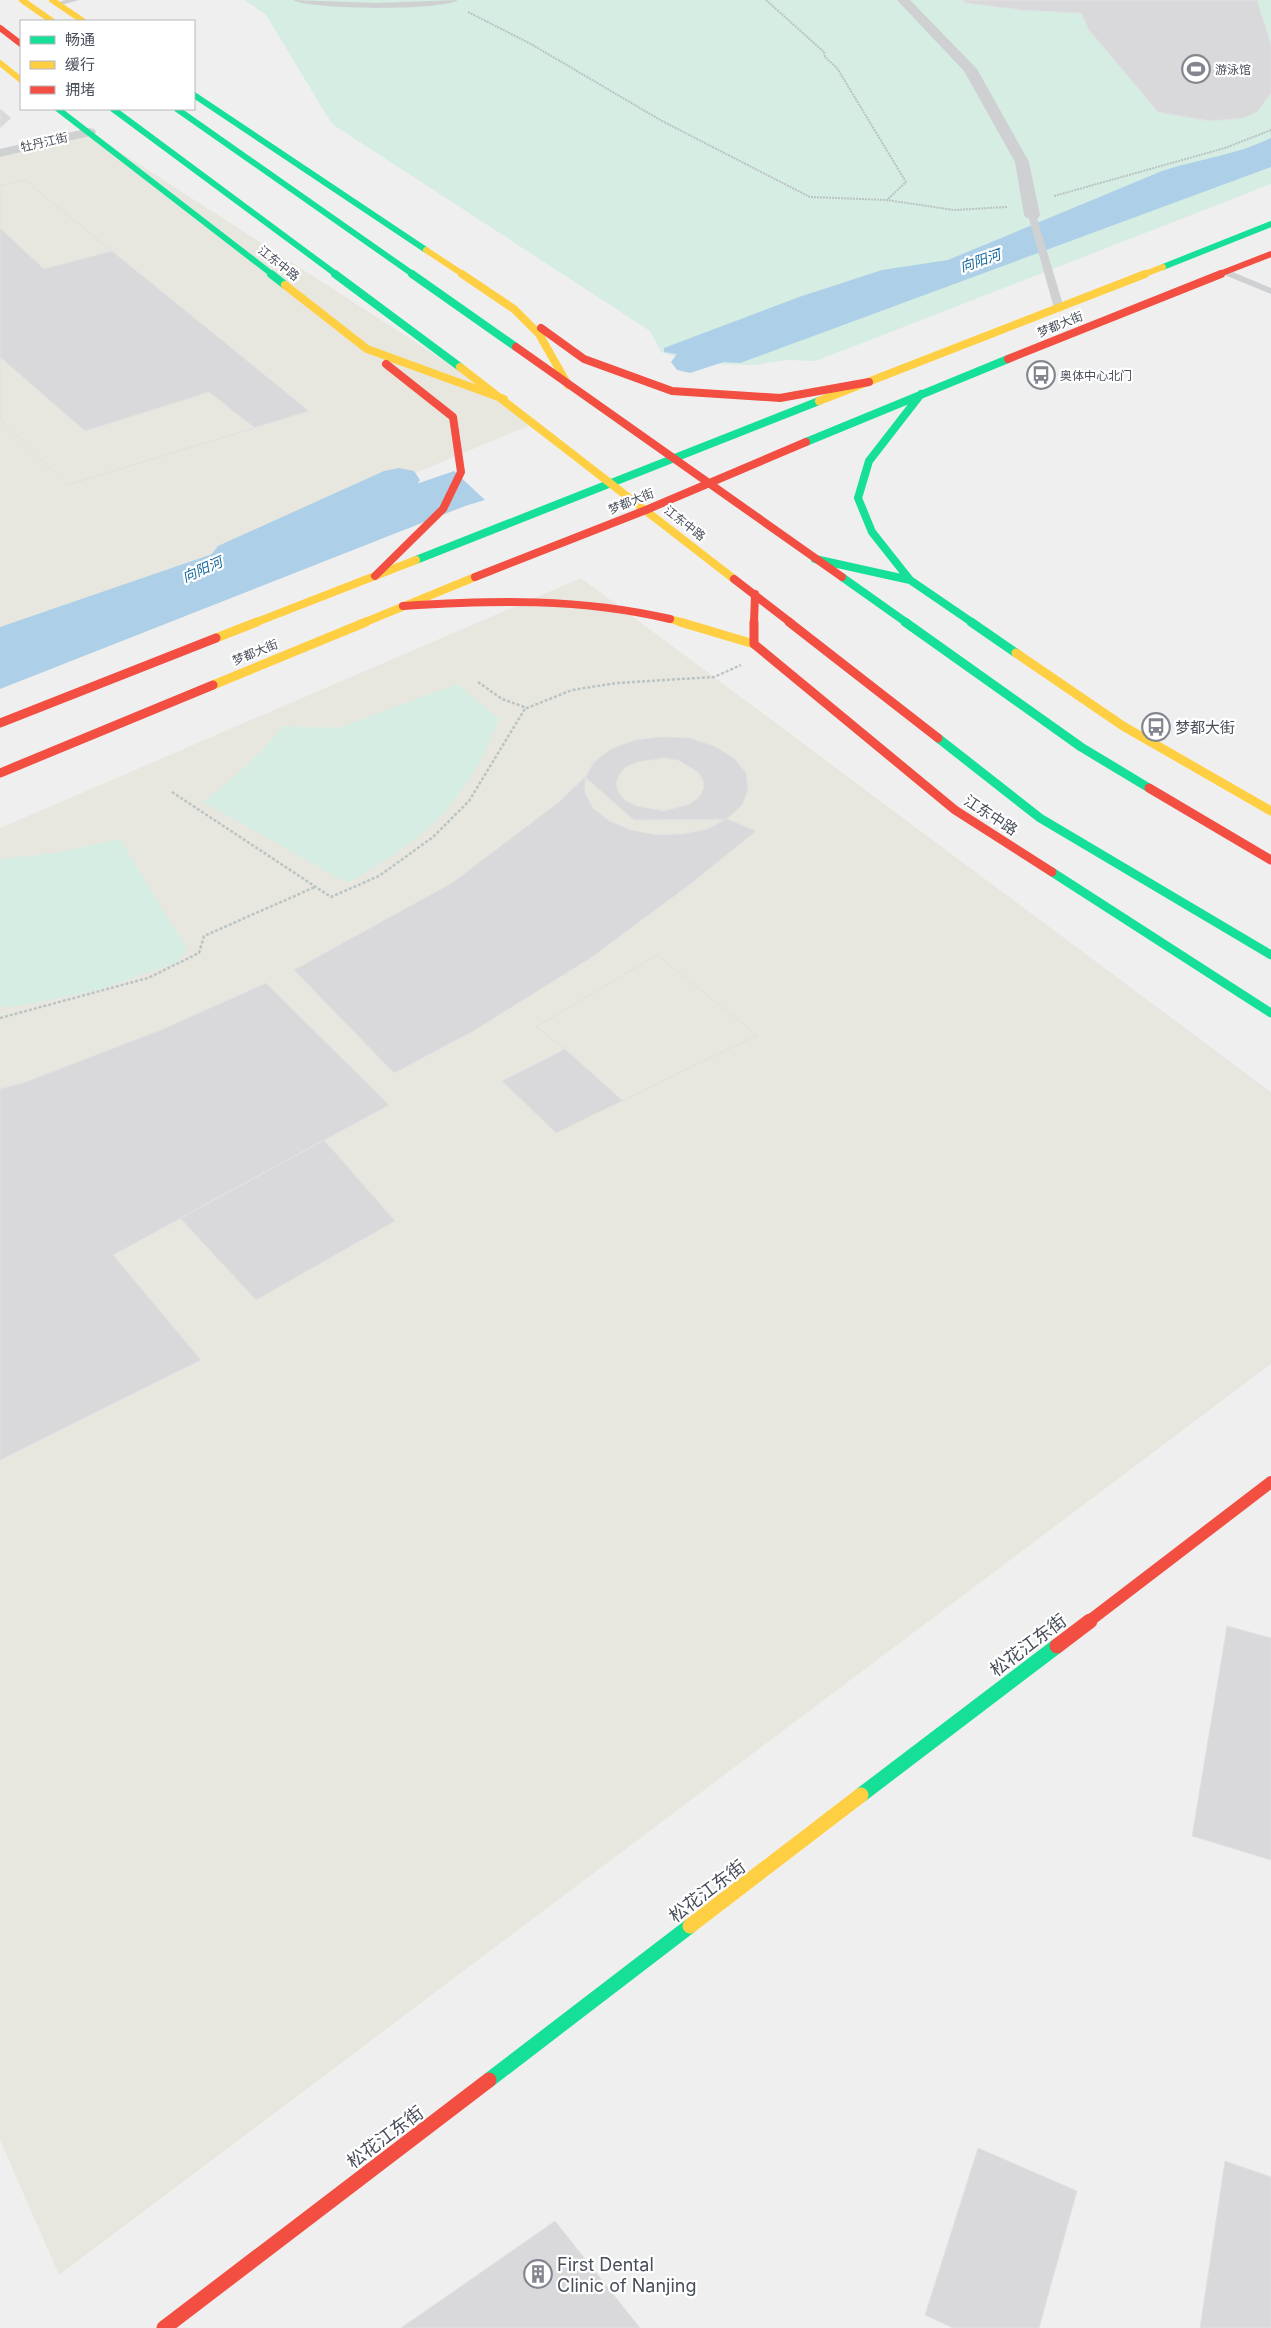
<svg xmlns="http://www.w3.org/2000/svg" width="1271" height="2328" font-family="Inter,'Noto Sans SC',sans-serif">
<rect width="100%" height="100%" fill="#f0efef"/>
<!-- commercial -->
<path fill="#e8e7df" d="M89,132l415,267 29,25 -134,56 -230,103 -169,63v-493z
M581,578l690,514v272l-1212,911 -59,-135v-1312z"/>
<!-- green -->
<path fill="#d5ede3" d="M245,0h1026v184l-455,177 -29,-1 -33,5 -40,-1 -28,-4 -25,-8 -11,-21 -318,-207 -66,-109z
M457,684l42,35c-33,85 -74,121 -152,164l-144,-81c30,-23 56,-48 81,-76l55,2z
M120,839l67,110 -9,13 -80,28 -74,15 -24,2v-148l61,-7z"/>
<!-- water -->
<path fill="#add0e8" d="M1271,138v29l-531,196 -18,-1 -58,-10v-4l135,-51 83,-27 66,-10 214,-89c37,-12 74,-16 109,-33z
M454,471l31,29 -20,6 -465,183v-62z"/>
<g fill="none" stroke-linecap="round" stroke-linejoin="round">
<!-- river -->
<path fill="#add0e8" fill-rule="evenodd" d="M779,321l13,3 6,8 -6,8 -102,33 -13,-3 -6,-8 6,-8z
M399,468l15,3 6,9 -6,9 -166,75 -15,4 -15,-4 -7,-9 7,-9 166,-75z"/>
</g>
<!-- building -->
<path fill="#d9d8db" stroke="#e1e1e2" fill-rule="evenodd" d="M962,0h295l14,44v49l-14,19 -14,6 -33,3 -52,-9 -69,-82 -8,-17 -59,-3 -56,-7z
M0,109l11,9 -11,10z
M25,180l87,71 -68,18 -44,-41v-42z
M25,180l87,71 197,160 -242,74 -67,-66v-233z
M0,357l85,74 124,-39 46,36 -188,57 -67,-66z
M662,737l27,1 25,8 20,12 12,15 2,17 -6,15 -14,13 -20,11 -25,5 -26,1 -26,-5 -22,-9 -16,-13 -8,-15v-15l9,-16 17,-13 24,-9zM664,758l14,2 20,12 5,8 1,8 -5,9 -9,7 -26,7 -28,-5 -11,-6 -7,-8 -2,-9 3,-8 7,-8 11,-5z
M585,777l49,43 93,-1 29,12 -67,54 -100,74 -114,71 -81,43 -100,-103 158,-87 107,-81z
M657,955l100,80 -201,98 -54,-52 63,-32 -29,-22z
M657,955l100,80 -134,66 -58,-52 -29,-22z
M266,983l123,122 -276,150 88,105 -201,100v-371l23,-6 138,-53z
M324,1140l71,81 -139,79 -76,-82z
M1227,1626l44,12v222l-79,-24z
M978,2148l99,43 -38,137h-86l-28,-13z
M1225,2161l46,16v151h-71z
M555,2221l85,107h-239z"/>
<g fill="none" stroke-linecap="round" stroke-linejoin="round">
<!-- path-far1 -->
<path stroke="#bac4c4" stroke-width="2" stroke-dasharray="2 1" stroke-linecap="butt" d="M766,0l58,52 1,5 12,11 69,114 -19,18
M468,12l63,32 131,77 148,76 77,3 67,10 53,-3
M1054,196l171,-48 46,-18"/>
<!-- path -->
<path stroke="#bac4c4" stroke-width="2.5" stroke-dasharray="3 2" stroke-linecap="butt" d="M478,682l24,17 25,9 45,-18 45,-7 97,-6 27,-12
M172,792l159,105 48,-21 54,-39 36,-36 57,-94
M0,1018l148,-40 51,-25 5,-17 111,-49"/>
<!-- lane -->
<path fill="#ced0d2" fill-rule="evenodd" d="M65,0h14l-22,6 -4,-2z
M293,0l83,3 82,-3c-16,11 -149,10 -165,0z
M1032,212l4,3 28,93 -2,2 -8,-2 -26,-93z
M1222,270h6l43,18v6l-49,-20z"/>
<!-- street -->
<path fill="#ced0d2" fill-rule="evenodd" d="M897,0h13l67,69 52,93 11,53 -2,3h-12l-2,-3 -9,-53 -51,-91z
M89,128l5,1 2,3 -2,3 -94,22v-8z"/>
<!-- fast-far3 -->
<path stroke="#16e098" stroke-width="6" d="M194,95l232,155
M58,109l215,166
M113,109l224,166
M177,109l237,166
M1163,267l108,-43"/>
<!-- fast-far2 -->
<path stroke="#16e098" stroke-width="8" d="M271,274l14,11
M335,274l125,93
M412,274l104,73
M806,442l202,-83
M815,559l95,21 63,43
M416,560l403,-159
M842,577l65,46
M910,580l-38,-48 -14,-34 11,-37 52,-67"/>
<!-- fast-far1 -->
<path stroke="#16e098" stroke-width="9" d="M905,622l176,125 68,41
M971,622l45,31
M938,738l102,80 231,137
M1052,872l219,141"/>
<!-- fast -->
<path stroke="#16e098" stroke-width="15" d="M861,1795l196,-149
M489,2080l201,-154"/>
<!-- slow-far3 -->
<path stroke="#ffcf43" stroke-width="6" d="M22,0l30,21
M52,0l31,21
M0,63l21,17
M426,250l38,25
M1142,275l21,-8"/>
<!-- slow-far2 -->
<path stroke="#ffcf43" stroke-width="8" d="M462,274l52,35 25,25 29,51
M285,285l82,64 137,50
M460,367l274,212
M819,401l326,-127
M670,619l14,4
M254,623l162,-63
M363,623l112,-46"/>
<!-- slow-far1 -->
<path stroke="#ffcf43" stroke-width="9" d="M680,622l74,22
M216,638l41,-16
M1016,653l107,73 148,85
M213,685l153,-63"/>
<!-- slow -->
<path stroke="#ffcf43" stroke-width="15" d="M690,1926l171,-131"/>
<!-- jam-far4 -->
<path stroke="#f24e42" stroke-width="6" d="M0,28l21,16
M1217,275l54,-21"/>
<!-- jam-far3 -->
<path stroke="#f24e42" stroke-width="8" d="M541,328l43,31 88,32 108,7 89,-16
M516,347l326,230
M1008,359l213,-85
M375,576l68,-67 18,-37 -8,-55 -67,-53
M475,577l171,-67 160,-68
M734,579l57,44
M403,606c92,-6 176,-8 267,13
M754,623l1,-29"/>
<!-- jam-far2 -->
<path stroke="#f24e42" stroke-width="9" d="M754,622v22l201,166 97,62
M789,622l149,116
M0,723l216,-85
M0,773l213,-88
M1149,788l122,72"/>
<!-- jam-far1 -->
<path stroke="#f24e42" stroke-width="12" d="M1088,1622l183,-140"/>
<!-- jam -->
<path stroke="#f24e42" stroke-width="15" d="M1057,1646l33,-25
M164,2328l325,-248"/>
</g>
<!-- icons -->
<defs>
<symbol id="stadium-ring" viewBox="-11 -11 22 22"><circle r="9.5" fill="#fff" stroke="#83868e" stroke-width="1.5"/><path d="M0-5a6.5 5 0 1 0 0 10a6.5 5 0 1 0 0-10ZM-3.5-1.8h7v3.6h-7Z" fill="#83868e"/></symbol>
<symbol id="bus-ring" viewBox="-11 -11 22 22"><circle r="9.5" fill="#fff" stroke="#83868e" stroke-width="1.5"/><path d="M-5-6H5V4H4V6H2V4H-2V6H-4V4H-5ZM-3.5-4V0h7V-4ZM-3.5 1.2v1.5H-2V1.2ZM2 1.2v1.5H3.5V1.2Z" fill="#83868e"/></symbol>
<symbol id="building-ring" viewBox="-11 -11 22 22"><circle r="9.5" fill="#fff" stroke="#83868e" stroke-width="1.5"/><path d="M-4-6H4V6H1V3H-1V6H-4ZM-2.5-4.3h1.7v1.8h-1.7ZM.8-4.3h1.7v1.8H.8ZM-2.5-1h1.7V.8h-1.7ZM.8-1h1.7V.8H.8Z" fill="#83868e"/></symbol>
</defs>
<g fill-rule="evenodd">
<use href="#stadium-ring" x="1180" y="53" width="32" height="32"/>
<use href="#bus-ring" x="1025" y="359" width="32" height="32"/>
<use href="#bus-ring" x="1140" y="711" width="32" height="32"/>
<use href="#building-ring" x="522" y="2258" width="32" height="32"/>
</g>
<g text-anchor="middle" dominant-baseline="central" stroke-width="4.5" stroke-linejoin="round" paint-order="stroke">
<!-- far-poi labels -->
<g font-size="12" fill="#484e5a" stroke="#fff" text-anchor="start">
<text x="1215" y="69">游泳馆</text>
<text x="1060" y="375">奥体中心北门</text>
</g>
<!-- far-street labels -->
<g font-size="12" fill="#484e5a" stroke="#fff">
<text transform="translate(44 142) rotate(-13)">牡丹江街</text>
<text transform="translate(279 263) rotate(38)">江东中路</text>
<text transform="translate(1060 324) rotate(-22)">梦都大街</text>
<text transform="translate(631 501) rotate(-22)">梦都大街</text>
<text transform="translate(685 523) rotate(38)">江东中路</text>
<text transform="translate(255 652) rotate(-22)">梦都大街</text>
</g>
<!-- far-water labels -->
<g font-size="14" font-style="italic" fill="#16689e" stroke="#fff">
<text transform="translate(980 260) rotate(-19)">向阳河</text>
<text transform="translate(202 569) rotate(-24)">向阳河</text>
</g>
<!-- poi labels -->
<g font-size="15" fill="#484e5a" stroke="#fff" text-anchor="start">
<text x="1175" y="727">梦都大街</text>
</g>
<!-- street labels -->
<g font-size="15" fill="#484e5a" stroke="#fff">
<text transform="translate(991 815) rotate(33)">江东中路</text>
</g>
<!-- near-street labels -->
<g font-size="18" fill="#484e5a" stroke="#fff">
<text transform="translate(1028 1645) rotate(-37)">松花江东街</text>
<text transform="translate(707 1891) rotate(-37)">松花江东街</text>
<text transform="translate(385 2137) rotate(-37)">松花江东街</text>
</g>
<!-- near-poi labels -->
<g font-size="18" fill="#484e5a" stroke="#fff" text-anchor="start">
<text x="557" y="2264">First Dental<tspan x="557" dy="21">Clinic of Nanjing</tspan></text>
</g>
</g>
<!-- legend -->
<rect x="20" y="20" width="175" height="90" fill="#ffffff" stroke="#b6b8bd"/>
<rect x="30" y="36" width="25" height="8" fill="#16e098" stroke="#b6b8bd"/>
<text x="65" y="45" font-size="15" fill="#484e5a">畅通</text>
<rect x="30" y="61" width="25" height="8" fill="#ffcf43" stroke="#b6b8bd"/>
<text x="65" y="70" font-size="15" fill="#484e5a">缓行</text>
<rect x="30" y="86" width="25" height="8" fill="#f24e42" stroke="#b6b8bd"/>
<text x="65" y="95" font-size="15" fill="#484e5a">拥堵</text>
</svg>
